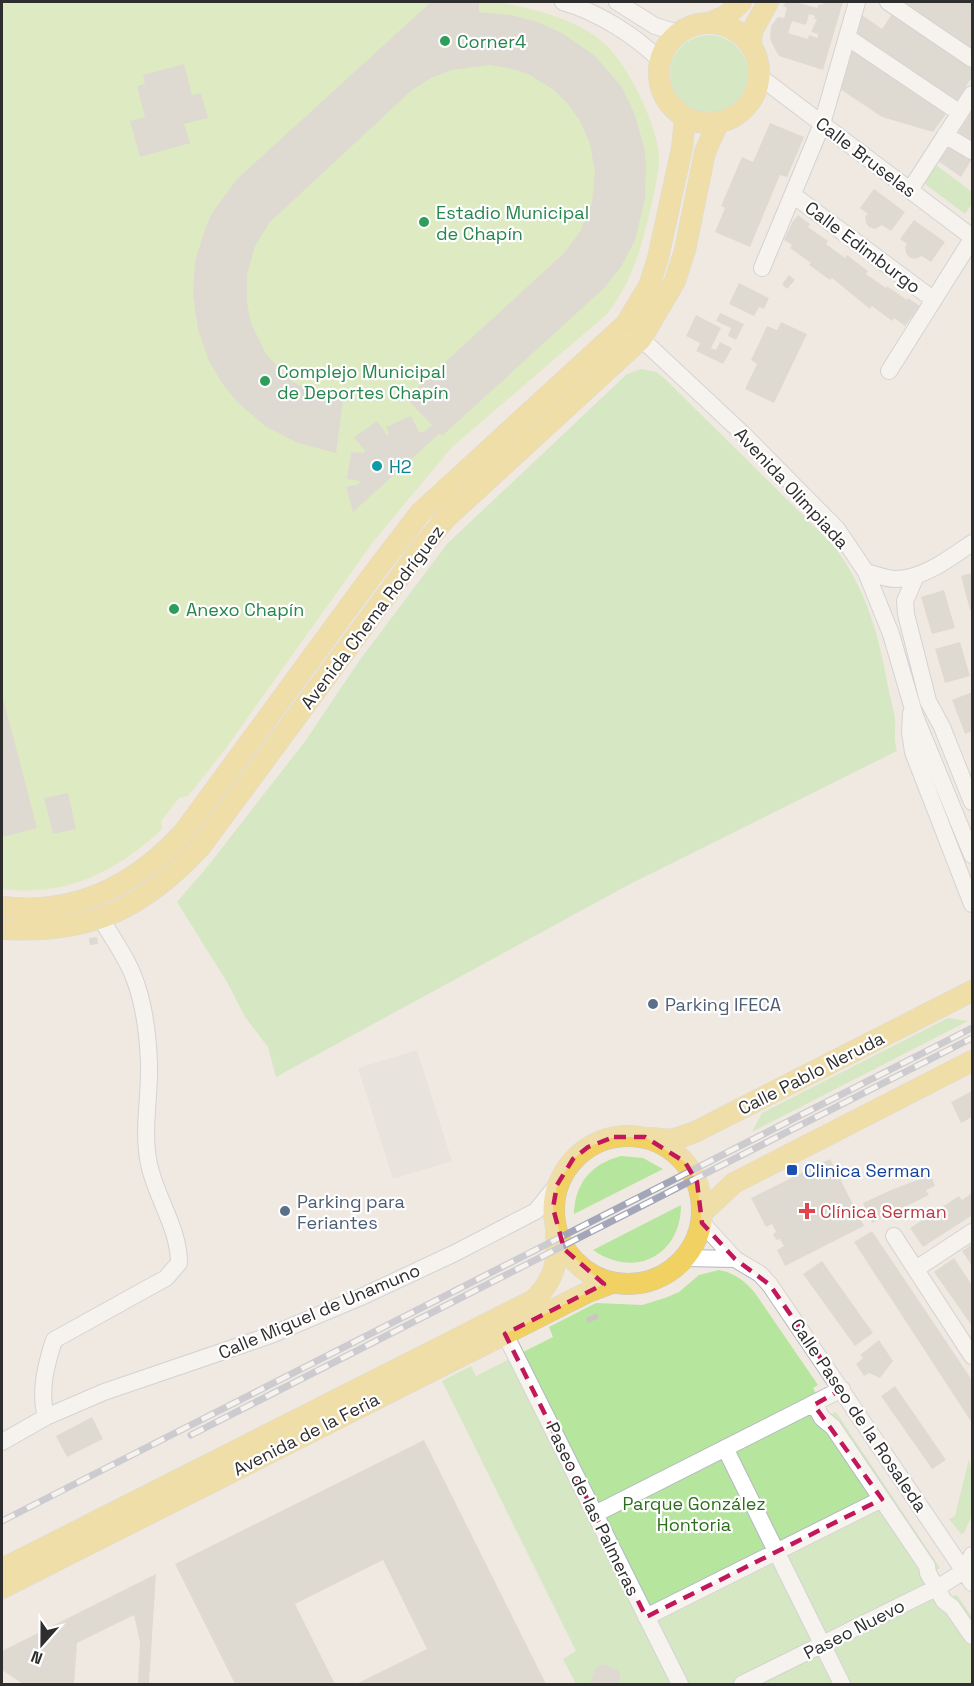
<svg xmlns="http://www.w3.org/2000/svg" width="974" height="1686" font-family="'Space Grotesk',sans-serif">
<rect width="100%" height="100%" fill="#efe9e1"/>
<!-- green -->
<path fill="#b6e59e" d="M670 74a39 39 0 1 1 78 0a39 39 0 1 1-78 0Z
M936,165l36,27v12l-7,10 -41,-31z
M641,369l15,3 7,5 169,167c34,42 48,95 57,148 2,9 5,18 6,27 1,13 -2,18 2,32l-267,133 -354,193 -8,-30 -23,-30 -18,-35 -50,-80 31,-36 98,-126 53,-79 88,-117 180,-170z
M948,1018l20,3 -216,111 10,-19z
M621,1156l22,2 20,11 -89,45c1,-31 17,-50 47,-58z
M681,1205c0,51 -47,74 -88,45z
M719,1270c16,3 26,11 36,23l63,92 -5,3 15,27 8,-3 104,156 -5,3 15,27 7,-3 15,22v67h-396l-13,-25 13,-8 -134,-270 29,-15 5,10 77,-39 -4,-10 47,-24 46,2 23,-7 14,-6 20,-17z
M969,1459l3,16v40l-8,18 -3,1 -12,-15 6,-3z"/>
<!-- pitch -->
<path fill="#c9ec9a" d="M2,2h494c37,7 80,16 109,42 23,21 53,82 54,113 0,15 -4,31 -7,45 -10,43 -18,77 -45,112l-155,133 -79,95 -147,206 -38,48 -9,2 -18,23 1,8c-46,43 -96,68 -160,60z"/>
<!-- plaza -->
<path fill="#dfdcd8" d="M417,1050l35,111 -59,18 -35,-111z"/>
<!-- building -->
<path fill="#cbc7bf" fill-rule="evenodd" d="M431,2l48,1v9l32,3 27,7 24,11 33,23 27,31 13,28 9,32 2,18 -1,34 -10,41 -14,27 -18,22 -161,147 -2,-3 -87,79 -7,-25 13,-3 1,-3 -13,-2 4,-27 13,1 1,-2 -11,-14 23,-16 10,14 2,-1 -3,-7 25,-11 8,16h5l8,-7 -26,-27 158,-145 16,-21 12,-30 3,-29 -5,-29 -10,-23 -12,-17 -14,-14 -26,-16 -19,-6 -20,-3 -37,5 -21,8 -19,12 -142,132 -15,24 -8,29v28l4,20 15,31 24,26 25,14 28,7 -7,52 -38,-10 -33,-17 -28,-24 -15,-19 -13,-22 -11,-31 -5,-35 2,-34 10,-32 7,-16 25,-34z
M786,2h9l22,6 2,-4 3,1 1,-3h20l-20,68 -44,-14 -3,-5 -6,-12 1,-13 7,-9 6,1 3,-10 -4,-2zM809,14l6,2 -1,3h3l-6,13 7,2v4l-9,-3 -1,4 -20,-6 4,-12 14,4z
M898,2h74v51z
M894,11l78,54v12l-17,27 -99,-67 6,-22 20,14z
M853,46l95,65 -15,21 -51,-15 -42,-28z
M184,64l8,31 9,-2 7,25 -24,6 6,19 -50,14 -10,-36 15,-4 -8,-31 8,-2 -2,-9z
M972,111v36l-17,-10z
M770,123l34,14 -17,40 -7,-2 -30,72 -35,-15 10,-24 -4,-2 21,-49 11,5z
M950,144l22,15 -11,18 -23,-16z
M874,189l31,23 -14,19 -9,-6 -7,4 -6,-2 -3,-4 -1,-7 3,-2 -8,-6z
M798,215l12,9 -2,3 20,14 -2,3 19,14 2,-3 21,16 -2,3 20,14 1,-2 20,14 1,-2 12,8 -15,20 -11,-8 -2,3 -20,-15 -2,3 -38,-31 -2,2 -21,-15 2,-2 -21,-15 2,-3 -8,-5 8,-17z
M914,220l31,22 -14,20 -9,-6 -7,3 -6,-2 -3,-4 -1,-6 2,-3 -7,-5z
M789,275l6,5 -8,9 -5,-5z
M739,283l30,15 -5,11 -5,-2 -5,9 -25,-12z
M720,313l24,11 -8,16 -8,-4 3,-8 -15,-7z
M696,315l25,13 -10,20 5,2 4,-8 12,6 -9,16 -27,-13 4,-8 -14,-7z
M781,322l26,12 -33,69 -29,-14 12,-25 -6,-4 16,-34 10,4z
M972,573v37h-2l-9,-34z
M944,590l11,38 -23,6 -11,-37z
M960,642l10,34 -25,7 -10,-34z
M972,692v39l-7,3 -13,-34z
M2,694l35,134 -35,9z
M68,793l8,36 -23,5 -9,-36z
M97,937l1,7 -8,1 -1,-7z
M972,1091v26l-11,6 -10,-21z
M830,1159l34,67 -79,40 -8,-16 7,-4 -4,-7 -4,1 -3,-6 3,-2 -4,-8 -6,3 -15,-29z
M931,1175l4,11 -9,4 3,5 -57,28 -9,-20 28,-13z
M972,1193v25l-1,-2 -48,31 -13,-19 49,-32 3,4z
M872,1231l100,149v43l-118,-181z
M972,1244v22l-10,-15z
M954,1258l18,27v41l-38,-54z
M822,1261l51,72 -18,13 -52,-72z
M597,1313l2,5 -11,5 -2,-5z
M879,1340l14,21 -13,17 -11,-5 -5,3 -8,-12 7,-6 -3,-3z
M895,1386l51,74 -14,9 -51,-73z
M92,1417l11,22 -36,18 -11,-21z
M424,1440l122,244h-190l71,-35 -44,-89 -88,44 40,80h-100l-60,-120z
M156,1574l-7,110h-11l2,-41 -6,-28 -57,28 -3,41h-51l-21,-14v-19z
M603,1664l15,6 3,6 -3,8h-28l6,-17z"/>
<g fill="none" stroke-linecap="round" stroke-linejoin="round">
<defs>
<path id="minor" d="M563,2c35,10 71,33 97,58
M617,2l38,24 23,7
M888,2l84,57
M847,37l113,76
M760,77l212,160
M945,135l27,16
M910,190l62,-96
M793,195l141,105
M762,268l60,-144 35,-122
M633,331l109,102 95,96 29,43 25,62 24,82 57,139
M889,371l83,-132
M866,572c9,2 20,7 29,7 28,0 55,-21 77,-36
M916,576l-11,25 1,13 22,87 14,26 30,75
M911,713l-1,19 3,20 59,152
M702,1223l33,36 25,15 10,11 202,298
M894,1236l78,120
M685,1258l50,1
M916,1269l56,-37
M505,1334l175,350
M814,1404l8,14 11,9 94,139 1,7 16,28 8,6 20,29
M46,1417c-7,-26 0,-52 8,-77l112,-62 13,-15c0,-35 -23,-65 -30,-99 -7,-34 1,-66 0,-100 -1,-30 -5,-62 -16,-89 -8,-20 -21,-38 -32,-56
M2,1442l44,-25 58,-25 167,-57 90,-38 94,-44 81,-42 21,-26
M725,1448l117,236
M595,1514l247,-125
M646,1617l236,-118
M742,1684l200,-99 22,-14 8,-16"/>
<path id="major" d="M659 73a50 50 0 1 1 100 0a50 50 0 1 1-100 0Z
M709,23l17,-7 15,-14
M751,45l1,-14 16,-29
M2,907c74,9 133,-21 182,-75l187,-255 49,-64 206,-189 23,-38 9,-28 24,-110 3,-30
M2,929c87,5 140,-19 199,-83l221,-299 23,-28 196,-180 34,-58 10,-31 20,-98 13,-29
M554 1210a74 74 0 1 1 148 0a74 74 0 1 1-148 0Z
M651,1138l21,2 23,-8 277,-141
M702,1213l32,-30 238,-122
M2,1569l532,-269c22,-22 24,-39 22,-70
M2,1588l586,-296 24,-9"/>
</defs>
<!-- minor casing -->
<use href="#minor" stroke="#b4b7c1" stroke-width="18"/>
<!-- major casing -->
<use href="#major" stroke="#c9c9c9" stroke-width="22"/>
<!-- minor -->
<use href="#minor" stroke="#fff" stroke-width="16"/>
<!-- major -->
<use href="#major" stroke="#f2d163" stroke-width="21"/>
<defs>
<path id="rail" d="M191,1435l781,-397
M2,1521l970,-493"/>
</defs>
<!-- rail casing -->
<use href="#rail" stroke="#a3a6b8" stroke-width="7"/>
<!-- rail -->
<use href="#rail" stroke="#fff" stroke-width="4.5" stroke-dasharray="14" stroke-linecap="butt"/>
</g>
<!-- marked area -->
<path d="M0 0H974V1686H0ZM614,1137h31l40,25 12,20 5,41 33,36 35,26 72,104 -28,16 68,94 -236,118 -141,-283 99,-50 -40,-35 -11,-41 4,-23 16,-26 15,-12z" fill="#efe9e1" fill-opacity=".55" fill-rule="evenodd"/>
<path fill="none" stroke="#c2185b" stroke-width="4.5" stroke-dasharray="12 8" stroke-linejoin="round" d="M614,1137h31l40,25 12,20 5,41 33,36 35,26 72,104 -28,16 68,94 -236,118 -141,-283 99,-50 -40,-35 -11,-41 4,-23 16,-26 15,-12z"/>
<!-- markers -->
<g fill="#2e9e5b" stroke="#fff" stroke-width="2">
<circle cx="445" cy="41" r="6"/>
<circle cx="424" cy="222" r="6"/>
<circle cx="265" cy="381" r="6"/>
<circle cx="174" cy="609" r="6"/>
</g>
<circle fill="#0f9aa8" stroke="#fff" stroke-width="2" cx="377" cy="466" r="6"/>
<g fill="#5c6f8a" stroke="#fff" stroke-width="2">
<circle cx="653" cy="1004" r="6"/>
<circle cx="285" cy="1211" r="6"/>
</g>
<rect fill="#1a4fb4" stroke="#fff" stroke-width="2" x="786" y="1164" width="12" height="12" rx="3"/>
<path fill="#e0444e" stroke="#fff" stroke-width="2" d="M804 1202h6v6h6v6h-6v6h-6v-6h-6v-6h6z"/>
<g text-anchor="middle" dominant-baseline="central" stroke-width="4.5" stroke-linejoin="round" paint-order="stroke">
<!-- leisure labels -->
<g font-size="18" fill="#27864d" stroke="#fff" text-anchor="start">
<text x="457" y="41">Corner4</text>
<text x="436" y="212">Estadio Municipal<tspan x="436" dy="21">de Chapín</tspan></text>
<text x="277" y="371">Complejo Municipal<tspan x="277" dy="21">de Deportes Chapín</tspan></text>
<text x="186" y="609">Anexo Chapín</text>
</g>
<!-- street labels -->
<g font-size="18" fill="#2e2e2e" stroke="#fff">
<text transform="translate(866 157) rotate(37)">Calle Bruselas</text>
<text transform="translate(863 247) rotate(37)">Calle Edimburgo</text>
<text transform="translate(792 488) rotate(47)">Avenida Olimpiada</text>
<text transform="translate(372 617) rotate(-53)">Avenida Chema Rodríguez</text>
<text transform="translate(811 1073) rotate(-27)">Calle Pablo Neruda</text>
<text transform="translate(319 1311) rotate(-23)">Calle Miguel de Unamuno</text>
<text transform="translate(859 1415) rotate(56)">Calle Paseo de la Rosaleda</text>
<text transform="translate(306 1434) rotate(-27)">Avenida de la Feria</text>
<text transform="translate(593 1509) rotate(64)">Paseo de las Palmeras</text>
<text transform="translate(854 1629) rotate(-27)">Paseo Nuevo</text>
</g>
<!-- culture labels -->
<g font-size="18" fill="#0d838f" stroke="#fff" text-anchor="start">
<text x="389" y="466">H2</text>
</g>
<!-- service labels -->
<g font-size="18" fill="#4e5e75" stroke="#fff" text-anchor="start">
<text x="665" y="1004">Parking IFECA</text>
<text x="297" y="1201">Parking para<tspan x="297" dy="21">Feriantes</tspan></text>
</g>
<!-- transit labels -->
<g font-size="18" fill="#164399" stroke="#fff" text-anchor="start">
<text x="804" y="1170">Clinica Serman</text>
</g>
<!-- health labels -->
<g font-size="18" fill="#be3a42" stroke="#fff" text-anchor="start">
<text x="820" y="1211">Clínica Serman</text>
</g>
<!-- park labels -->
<g font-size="18" fill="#2c6e1b" stroke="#fff">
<text x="694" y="1503">Parque González<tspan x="694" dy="21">Hontoria</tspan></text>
</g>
</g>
<!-- border -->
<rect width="974" height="1686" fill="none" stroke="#2e2e2e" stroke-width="6"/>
<!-- north arrow -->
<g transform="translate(42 1644) rotate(201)" stroke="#ffffff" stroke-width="4.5" paint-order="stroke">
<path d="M0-4.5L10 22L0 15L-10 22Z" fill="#2e2e2e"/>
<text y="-9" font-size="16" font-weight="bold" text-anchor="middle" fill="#2e2e2e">N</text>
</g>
</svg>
